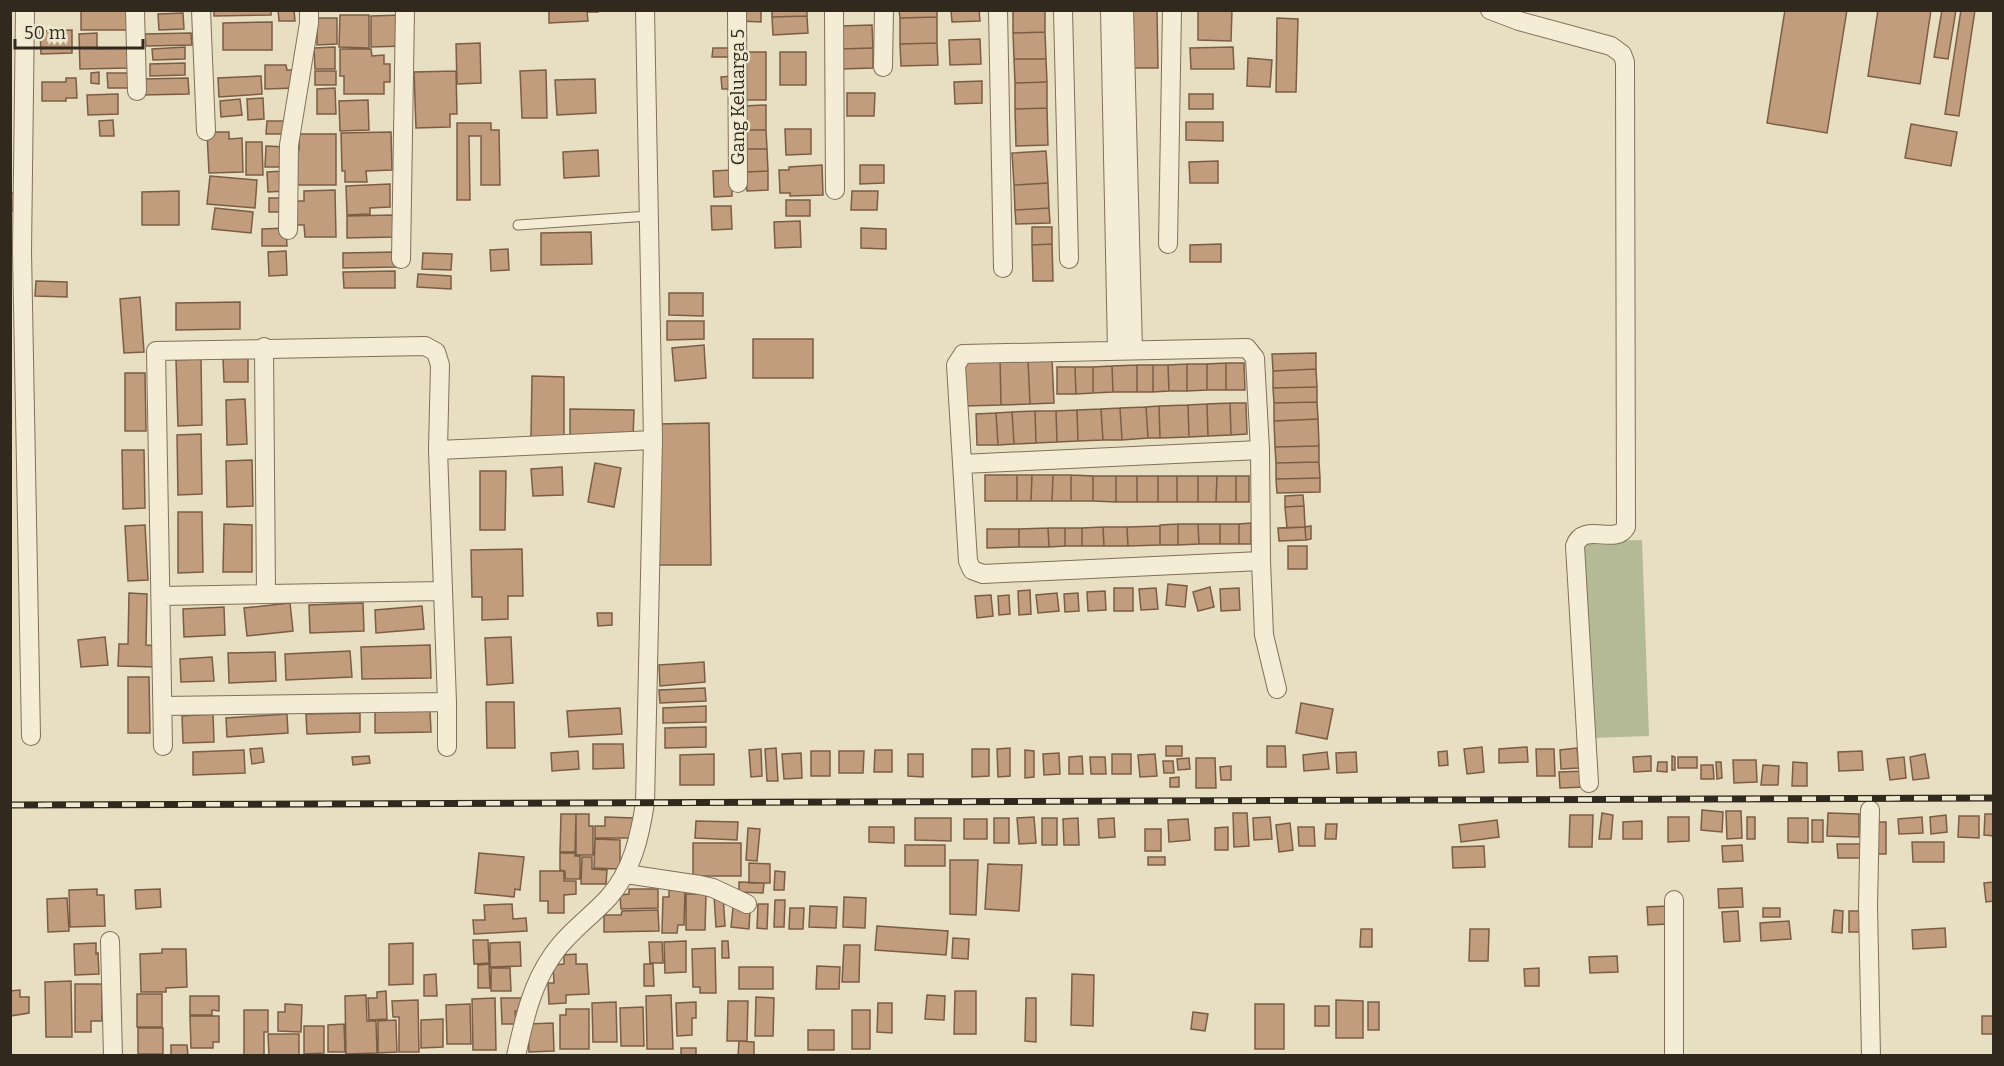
<svg xmlns="http://www.w3.org/2000/svg" width="2004" height="1066" font-family="Bitter,serif">
<rect width="100%" height="100%" fill="#e8dec2"/>
<!-- cemetery -->
<path fill="#b4ba96" d="M1642,540l7,196 -57,2 -8,-196z"/>
<!-- building -->
<path fill="#c19d7d" stroke="#7b5d44" stroke-width="1.5" d="M81,10h46v20h-46z
M214,10h57v5l-57,1z
M278,10h16l1,11h-16z
M549,10h49v2h-11l1,9 -39,2z
M740,10h21v12l-21,-1z
M772,10h35v6l-35,1z
M899,10h38v7l-37,1z
M951,10h28l1,11 -28,1z
M1013,10h32v22l-32,1z
M1127,10h30l1,58h-30z
M1198,10h34l-1,31 -33,-1z
M1785,10h62l-20,123 -60,-10z
M1878,10h53l-11,74 -52,-8z
M1942,10h14l-8,49 -14,-2z
M1961,10h14l-16,106 -14,-2z
M183,13l1,16 -25,1 -1,-16z
M340,15h29v33l-30,-1z
M402,15l1,31 -32,1v-31z
M807,16l1,17 -35,2 -1,-18z
M937,17v26l-37,1v-26z
M317,18h20v26l-20,1z
M1277,18l21,1 -2,73h-20z
M272,22v28h-49v-27z
M872,25l1,23 -33,1v-23z
M72,30v23l-31,1 -1,-23z
M1045,32l1,27h-32l-1,-26z
M97,33v16l32,-1v20l-49,1 -1,-35z
M191,33l1,12 -46,1 -1,-12z
M980,39l1,25 -31,1 -1,-25z
M480,43l1,40 -24,1 -1,-40z
M937,43l1,22 -37,1 -1,-22z
M185,47v12l-32,1 -1,-11z
M335,47v22h-20l-1,-21z
M1233,47l1,22h-43l-1,-21z
M713,48h19v9h-20z
M873,48v20l-32,1 -1,-20z
M340,49h31l1,7 12,-1v9h6v18h-6v12h-40v-18h-4z
M742,52h24v48h-24z
M780,52h26v33h-26z
M1248,58l24,2 -2,27 -23,-1z
M1014,59h32l1,23 -32,1z
M185,63v12l-35,1v-12z
M265,65h21l1,5h9l1,18 -32,1z
M546,70l1,48h-25l-2,-47z
M315,71h21v14h-21z
M456,71l1,43h-7v13l-34,1 -2,-56z
M99,72v12l-8,-1v-10z
M107,73h24l1,15h-24z
M261,76l1,18 -43,3 -1,-19z
M733,76v13h-11l-1,-12z
M66,78h10l1,20h-11v3h-24v-19h24z
M188,78l1,16 -47,1v-16z
M595,79l1,34 -39,2 -2,-35z
M982,81v22l-27,1 -1,-22z
M1047,82v26l-32,1v-26z
M335,88l1,26h-19v-25z
M847,93h28l-1,23h-27z
M118,94v20l-30,1 -1,-20z
M1189,94h24v15h-24z
M263,98l1,21 -16,1 -1,-21z
M240,99l2,16 -21,2 -1,-16z
M368,100l1,30 -29,1 -1,-30z
M766,105v25h-21l-1,-24z
M1047,108l1,37 -32,1 -1,-37z
M113,120l1,16h-14l-1,-15z
M267,121h21v13h-22z
M1186,122h37v19l-37,-1z
M457,123h34v7h8l1,55h-19v-49h-12l1,64h-13z
M1911,124l46,8 -6,34 -46,-8z
M785,129h26v25l-25,1z
M745,130h21l1,19h-21z
M207,132h22v7l13,-1 1,34 -34,1z
M391,132l1,38 -26,1 1,11h-22v-11h-3l-1,-38z
M299,134h37v51h-42v-35h5z
M246,142h16l1,33h-17z
M266,146l20,1v20h-21z
M746,149h21l1,22 -22,1z
M598,150l1,26 -35,2 -1,-26z
M1046,151l2,32 -34,2 -2,-32z
M1218,161v22h-28l-1,-21z
M822,165l1,30 -33,1v-3h-10l-1,-23h10v-3z
M860,165h24v18l-24,1z
M732,170v26l-18,1 -1,-26z
M285,171l1,20 -18,1 -1,-20z
M768,171v19l-21,1 -1,-19z
M210,176l47,4 -2,28 -48,-4z
M1048,183l1,25 -34,2 -1,-25z
M390,184v23l-20,1v6l-23,1 -1,-29z
M335,190l1,47h-31l-1,-12h-11l-1,-24h12v-10z
M179,191v34h-37v-33z
M852,191h26l-1,19h-26z
M10,193h4l-1,18 -3,-1z
M269,198h15v14h-15z
M786,200h24v16h-24z
M711,206h20l1,23 -20,1z
M215,208l38,4 -2,21 -39,-4z
M1049,208l1,15 -34,1 -1,-14z
M394,215v22l-47,1v-22z
M800,221l1,26 -26,1 -1,-26z
M1032,227h20v17l-20,1z
M286,228l1,18h-25v-17z
M861,228l25,1v20l-25,-1z
M591,232l1,32 -51,1v-32z
M1052,244l1,37h-20l-1,-36z
M1221,244v18h-31v-17z
M508,249l1,21 -18,1 -1,-21z
M286,251l1,24 -18,1 -1,-24z
M396,252v15l-53,1v-15z
M423,253l29,1 -1,16 -29,-1z
M395,271v17h-51l-1,-16z
M418,274l33,2v13l-34,-2z
M36,281l31,1v15l-32,-1z
M669,293h34v23l-34,-1z
M140,297l4,55 -20,1 -4,-54z
M240,302v27l-64,1v-27z
M667,321h37v18l-37,1z
M753,339h60v39h-60z
M704,345l2,33 -31,3 -3,-33z
M1316,353v16l-43,2 -1,-17z
M248,357v25h-24l-1,-24z
M201,359l1,66 -24,1 -2,-66z
M1052,359l2,44 -24,1 -2,-44z
M1000,360h28l2,44 -29,1z
M1000,360l1,45 -37,1 -1,-44z
M1226,363v27h-19v-26z
M1226,363h18l1,27h-19z
M1187,364v27h-18l-1,-26z
M1187,364h20v26l-20,1z
M1137,365v27h-24l-1,-26z
M1137,365h16v27h-16z
M1153,365h15l1,26 -16,1z
M1112,366l1,26 -20,1v-26z
M1057,367h18l1,27h-19z
M1075,367h18v26l-17,1z
M1316,369l1,18 -44,1v-17z
M125,373h20l1,58h-21z
M532,376l32,1v60h-33z
M1317,387v15l-43,1 -1,-15z
M245,399l2,45 -20,1 -1,-45z
M1317,402l1,17 -44,2v-18z
M1230,403l1,32 -23,1 -1,-32z
M1230,403h16l1,31 -16,1z
M1207,404l1,32 -19,1 -1,-32z
M1188,405l1,32 -29,1 -1,-32z
M1159,406l1,32h-12l-2,-31z
M1146,407l2,31 -26,2 -2,-32z
M1120,408l2,32h-19l-2,-31z
M570,409l64,1 -1,28 -63,-1z
M1101,409l2,31 -25,1 -1,-31z
M1077,410l1,31 -21,1 -1,-31z
M1035,411l1,32 -22,1 -2,-32z
M1035,411h21l1,31 -21,1z
M1012,412l2,32 -16,1 -2,-32z
M996,413l2,32h-21l-1,-31z
M1318,419l1,27 -44,1 -1,-26z
M709,423l2,142h-52l-1,-141z
M201,434l1,60 -24,1 -1,-60z
M1319,446v16l-43,1 -1,-16z
M122,450h22l1,58 -22,1z
M252,460l1,46 -26,1 -1,-46z
M1319,462l1,16 -44,1v-16z
M595,463l26,5 -7,39 -26,-5z
M562,467l1,28 -30,1 -2,-27z
M480,471h26l-1,59h-25z
M985,475h32v26h-32z
M1017,475h15l-1,26h-14z
M1032,475h21l-1,26h-21z
M1053,475h18v26h-19z
M1071,475l22,1v25h-22z
M1093,476h23v26l-23,-1z
M1116,476h21v26h-21z
M1137,476h21v26h-21z
M1158,476h19v26h-19z
M1177,476h21v26h-21z
M1198,476h19l-1,26h-18z
M1217,476h19v26h-20z
M1236,476h13v26h-13z
M1320,478v14l-43,1 -1,-14z
M1303,495l1,11 -19,1v-11z
M1304,506l1,21 -18,1 -2,-21z
M178,512h24l1,60 -25,1z
M1251,523v21h-12v-20z
M224,524l28,1v47h-29z
M1178,524v21h-18v-20z
M1178,524h20l1,20 -21,1z
M1198,524h22v20h-21z
M1220,524h19v20h-19z
M145,525l3,55 -20,1 -3,-55z
M1160,526v19l-32,1 -1,-19z
M1311,526v13l-5,1 -1,-13z
M1103,527l1,19h-22v-18z
M1103,527h24l1,19h-24z
M1305,527l1,13 -27,1 -1,-13z
M1048,528l1,19h-30v-18z
M1048,528h17v18l-16,1z
M1065,528h17v18h-17z
M987,529h32v18l-32,1z
M1288,546h19v23h-19z
M522,549l1,47h-15v23l-26,1v-23h-10l-1,-47z
M1168,584l19,2 -2,21 -19,-2z
M1210,587l4,20 -16,4 -5,-19z
M1114,588h19v23h-19z
M1156,588l2,21 -17,1 -2,-21z
M1239,588l1,22 -19,1 -1,-22z
M1030,590l1,24 -12,1 -1,-24z
M1105,591l1,19 -18,1 -1,-19z
M129,593l18,1 -1,51 12,1 -1,21 -39,-1 1,-22h9z
M1057,593l2,18 -21,2 -2,-18z
M1078,593l1,18 -14,1 -1,-18z
M991,595l2,21 -16,2 -2,-22z
M1009,595l1,19 -11,1 -1,-19z
M290,603l3,28 -46,5 -3,-28z
M363,603l1,28 -54,2 -1,-28z
M422,606l2,23 -48,4 -1,-23z
M224,607l1,28 -41,2 -1,-28z
M597,613h15v12l-14,1z
M105,637l3,28 -27,2 -3,-27z
M511,637l2,46 -26,2 -2,-47z
M430,645l1,33 -69,1 -1,-32z
M350,651l2,26 -66,3 -1,-26z
M275,652l1,29 -47,2 -1,-30z
M212,657l2,24 -33,1 -1,-23z
M704,662l1,20 -45,4 -1,-21z
M128,677h21l1,56h-22z
M705,688l1,13 -46,2 -1,-13z
M486,702h28l1,46h-28z
M1301,703l32,6 -6,30 -31,-6z
M706,706v16l-43,1v-15z
M620,708l2,26 -53,3 -2,-26z
M430,711l1,21 -56,1v-21z
M360,713v19l-53,2 -1,-20z
M213,714l1,28 -31,1 -1,-27z
M287,714l1,19 -61,4 -1,-19z
M706,727v20l-41,1v-20z
M593,744h30l1,24 -31,1z
M1166,746h16v10h-16z
M1267,746h18l1,21h-19z
M1482,747l2,25 -17,2 -3,-25z
M1527,747l1,15 -29,1v-14z
M262,748l2,14 -12,2 -2,-15z
M776,748l2,33h-11l-2,-32z
M1010,748v28l-12,1 -1,-28z
M1577,748l2,20 -18,1 -1,-19z
M761,749l1,27 -11,1 -2,-27z
M972,749h17v27l-17,1z
M1536,749h18l1,27h-18z
M244,750l1,23 -52,2v-23z
M875,750h17v22h-18z
M1025,750l9,1v26l-9,1z
M578,751l1,18 -27,2 -1,-18z
M811,751h19v25h-19z
M839,751h25l-1,22h-24z
M1447,751l1,14 -9,1 -1,-14z
M1862,751l1,19 -24,1 -1,-19z
M1327,752l2,17 -25,2 -1,-16z
M1356,752l1,20 -20,1 -1,-20z
M801,753l1,25 -18,1 -2,-25z
M1059,753l1,21 -16,1 -1,-21z
M714,754v31h-34v-30z
M908,754h15v23l-15,-1z
M1112,754h19v20h-19z
M1155,754l2,22 -17,1 -2,-22z
M1925,754l4,24 -16,2 -3,-23z
M369,756l1,7 -17,2 -1,-8z
M1082,756l1,18h-14v-17z
M1651,756v15l-17,1 -1,-15z
M1672,756l3,1v13h-3z
M1090,757h15l1,17h-15z
M1678,757h19v11h-19z
M1904,757l2,21 -16,2 -3,-21z
M1189,758l1,11 -12,1 -1,-11z
M1196,758h19l1,30h-20z
M1733,760h23l1,22 -23,1z
M1163,761h10l1,12h-10z
M1658,762h9v10l-10,-1z
M1716,762h5l1,16 -5,1z
M1793,762l14,1v23h-15z
M1701,765h12l1,14h-13z
M1763,765l16,1 -1,19h-17z
M1231,766v14h-10l-1,-13z
M1585,771v16l-25,1 -1,-16z
M1179,777v10h-9v-9z
M1702,810l21,2 -1,20 -21,-2z
M1726,811h15l1,27 -15,1z
M1233,813h14l2,33 -15,1z
M1602,813l11,2 -2,24h-12z
M1828,813l31,1v23l-32,-1z
M561,814h15l-1,38h-15z
M576,814h13v12h4v29h-17z
M1985,814h9v22l-10,-1z
M1570,815h23l-1,32h-23z
M1946,815l1,17 -16,2 -1,-17z
M1959,816h20v22l-21,-1z
M605,817l30,1 -1,20h-39v-12h10z
M1034,817l2,26 -17,1 -2,-26z
M1270,817l2,22 -18,1 -1,-22z
M1668,817h21v24l-21,1z
M1747,817h8v22h-8z
M1922,817l1,16 -24,1 -1,-15z
M915,818h36v23l-36,-1z
M994,818h15v25h-15z
M1042,818h15v27h-15z
M1078,818l1,27h-15l-1,-26z
M1114,818l1,19 -16,1 -1,-19z
M1788,818h20v25l-20,-1z
M964,819h23v20h-23z
M1188,819l2,21 -21,2 -1,-22z
M1497,820l2,17 -38,5 -2,-17z
M1812,820h11v22h-11z
M696,821l42,1 -1,18 -42,-2z
M1642,821v18h-19v-17z
M1875,822h11v32h-11z
M1290,823l3,27 -14,2 -3,-27z
M1326,824h11l-1,15h-11z
M869,827h25v16l-25,-1z
M1228,827v23h-13v-22z
M1298,827h16l1,19h-16z
M748,828l12,1 -3,32 -11,-1z
M1145,829h16v22h-16z
M595,839l25,1v29l-26,-1z
M1912,842h32v20h-31z
M693,843h48v33h-48z
M1837,844h24v14h-23z
M905,845h40v21h-40z
M1742,845l1,16 -20,1 -1,-16z
M1484,846l1,21 -32,1 -1,-21z
M479,853l45,4 -4,33 -5,-1 -1,8 -39,-4z
M560,853h15v3h5v23h-15v-8l-5,-1z
M582,857h10v12l15,1 -1,14h-25z
M1148,857h17v8h-17z
M950,860h28l-2,55 -26,-1z
M749,863l21,1v19h-21z
M988,864l34,1 -3,46 -34,-2z
M540,871h24v10h12v13l-12,1v18h-16v-12h-8z
M775,871l10,1 -1,18h-10z
M739,882l25,1 -1,10 -24,-1z
M1994,882v19l-8,1 -2,-19z
M1742,888l1,19 -24,1 -1,-19z
M97,889v6h7l1,31 -35,1 -1,-37z
M160,889l1,18 -25,2 -1,-19z
M629,889h29v19l-37,1 -1,-14 9,-1z
M669,889l16,1 -1,35h-6l-1,8h-15l1,-36h6z
M686,894h20l-1,36h-19z
M723,895l2,31 -9,1 -2,-31z
M844,897l22,1 -1,30 -22,-1z
M67,898l2,33 -21,1 -1,-33z
M775,900h10l-1,27h-10z
M512,904l1,15 13,-1 1,13 -53,3 -1,-14h12l-1,-15z
M758,904h10l-1,25 -10,-1z
M810,906l27,1 -1,21 -27,-1z
M1668,906v18l-20,1 -1,-18z
M733,908l17,2 -1,19 -18,-2z
M790,908h14l-1,21h-14z
M1763,908h17v9h-17z
M658,910l1,21 -55,1v-17h17l1,-4z
M1834,910l9,1 -1,22 -10,-1z
M1738,911l2,30 -16,1 -2,-30z
M1849,911h11v21h-11z
M1789,921l2,18 -30,2 -1,-18z
M877,926l71,5 -2,24 -71,-5z
M1945,928l1,19 -33,2 -1,-19z
M1361,929h11v18h-12z
M1470,929h19l-1,32h-19z
M953,938l16,1 -1,20 -16,-1z
M473,940h15l1,23 -15,1z
M686,941v31l-21,1 -1,-31z
M722,941h6l1,17h-7z
M520,942l1,24 -31,1v-24z
M649,942h13l1,21h-13z
M96,943v11l2,-1 1,21 -24,1 -1,-31z
M413,943v41l-24,1v-41z
M844,945h16l-1,37h-17z
M715,948l1,45h-16v-6h-7l-1,-38z
M162,949h24l1,38 -21,1v4h-25l-1,-38 22,-1z
M576,954v10h11l2,30 -23,1v8l-17,1 -1,-21h6l-1,-18 11,-1v-9z
M1617,956l1,16 -28,1 -1,-16z
M489,964l1,24h-12v-23z
M644,964h9l1,22h-10z
M817,966l23,1 -1,22h-23z
M739,967h34v22h-34z
M491,968h19l1,23h-20z
M1539,968v18h-14l-1,-17z
M436,974l1,22h-13v-21z
M1072,974l22,1 -1,51 -22,-1z
M71,981l1,56h-26l-1,-55z
M75,984h27v37h-11v11h-16z
M20,990v7h9v16l-19,3v-25z
M386,991l1,28 -18,1 -1,-22h9v-6z
M955,991h21v43h-22z
M137,994h25v33h-25z
M366,995l1,26h9l1,32 -31,1 -1,-58z
M671,995l2,54h-26l-1,-53z
M927,995l18,1 -1,24 -19,-1z
M190,996h29v15l-7,-1v5h-22z
M756,997l18,1 -1,38h-18z
M495,998l1,52h-23l-1,-51z
M501,998h22v13h-8l1,13h-14z
M1026,998h10v44l-11,-1z
M418,1000l1,52h-20v-35h-6l-1,-16z
M1336,1000l27,1v37h-27z
M728,1001h20l-1,40h-20z
M616,1002l1,40h-24l-1,-39z
M696,1002v16h-4v17l-15,1 -1,-33z
M1368,1002h11v28h-11z
M878,1003h14v30l-15,-1z
M285,1004l17,1 -1,27 -23,-1v-19h7z
M470,1004l1,40h-24l-1,-39z
M1255,1004h29v45h-29z
M1315,1006h14v20h-14z
M643,1007l1,39h-23l-1,-38z
M566,1009h23v40h-29v-34h6z
M244,1010h24v22h-4v23h-20z
M852,1010h18v39h-18z
M1193,1012l15,2 -3,17 -14,-2z
M190,1016h29v26h-6v6h-22z
M1982,1016h12v18h-12z
M443,1019v28l-22,1v-28z
M396,1020l1,32 -19,1v-32z
M553,1023l1,28 -25,1 -1,-28z
M344,1024l1,28h-17v-27z
M304,1026h20v27l-20,1z
M138,1028h25v26h-25z
M808,1030h26v20h-26z
M268,1034h31v22h-30z
M739,1041l15,1v14h-16z
M171,1045h16l1,11h-17z
M681,1048h15v8h-15z"/>
<g fill="none" stroke-linecap="round" stroke-linejoin="round">
<defs>
<path id="lane" d="M518,225l131,-9"/>
<path id="street" d="M25,10l-3,241 9,485
M135,10l2,81
M201,10l5,121
M737,10l1,173
M834,10l1,180
M998,10l5,258
M1063,10l6,249
M1110,10l7,340
M1124,10l9,340
M1490,10l29,11 92,25 11,8 3,8 1,465c-10,19 -43,-6 -51,19l14,237
M883,67l1,-57
M288,230l1,-85 20,-122v-13
M1168,244l4,-234
M401,259l4,-249
M264,347l2,247
M438,450l215,-10
M962,464l298,-14
M1261,561l-278,13 -11,-4 -4,-9 -12,-196 7,-11 284,-6 8,10 5,92 1,111 3,74 13,54
M161,596l281,-5
M163,706l284,-4
M163,746l-7,-395 269,-5 11,6 4,13 -2,85 9,252v45
M1870,810l-2,95 3,151
M626,874l74,11 13,3 34,16
M110,941l3,115
M516,1056c8,-35 15,-70 36,-100 15,-23 39,-39 57,-59 23,-26 31,-61 36,-94l8,-363 -8,-430
M1674,1056v-156"/>
</defs>
<!-- lane casing -->
<use href="#lane" stroke="#7f705c" stroke-width="11"/>
<!-- street casing -->
<use href="#street" stroke="#7f705c" stroke-width="20"/>
<!-- lane -->
<use href="#lane" stroke="#f4ecd4" stroke-width="9"/>
<!-- street -->
<use href="#street" stroke="#f4ecd4" stroke-width="18"/>
<defs>
<path id="rail" d="M10,805l1984,-7"/>
</defs>
<!-- rail casing -->
<use href="#rail" stroke="#31281e" stroke-width="7"/>
<!-- rail -->
<use href="#rail" stroke="#f0e9d1" stroke-width="4.5" stroke-dasharray="14" stroke-linecap="butt"/>
</g>
<g text-anchor="middle" dominant-baseline="central" stroke-width="4.5" stroke-linejoin="round" paint-order="stroke">
<!-- street labels -->
<g font-size="18" fill="#31281e" stroke="#f0e9d1">
<text transform="translate(738 97) rotate(-90)">Gang Keluarga 5</text>
</g>
</g>
<!-- border -->
<rect width="2004" height="1066" fill="none" stroke="#31281e" stroke-width="24"/>
<!-- scale -->
<path d="M15 39v9h128v-9" fill="none" stroke="#31281e" stroke-width="3"/>
<text x="24" y="39" font-size="18" fill="#31281e" stroke="#f0e9d1" stroke-width="4.5" paint-order="stroke">50 m</text>
</svg>
